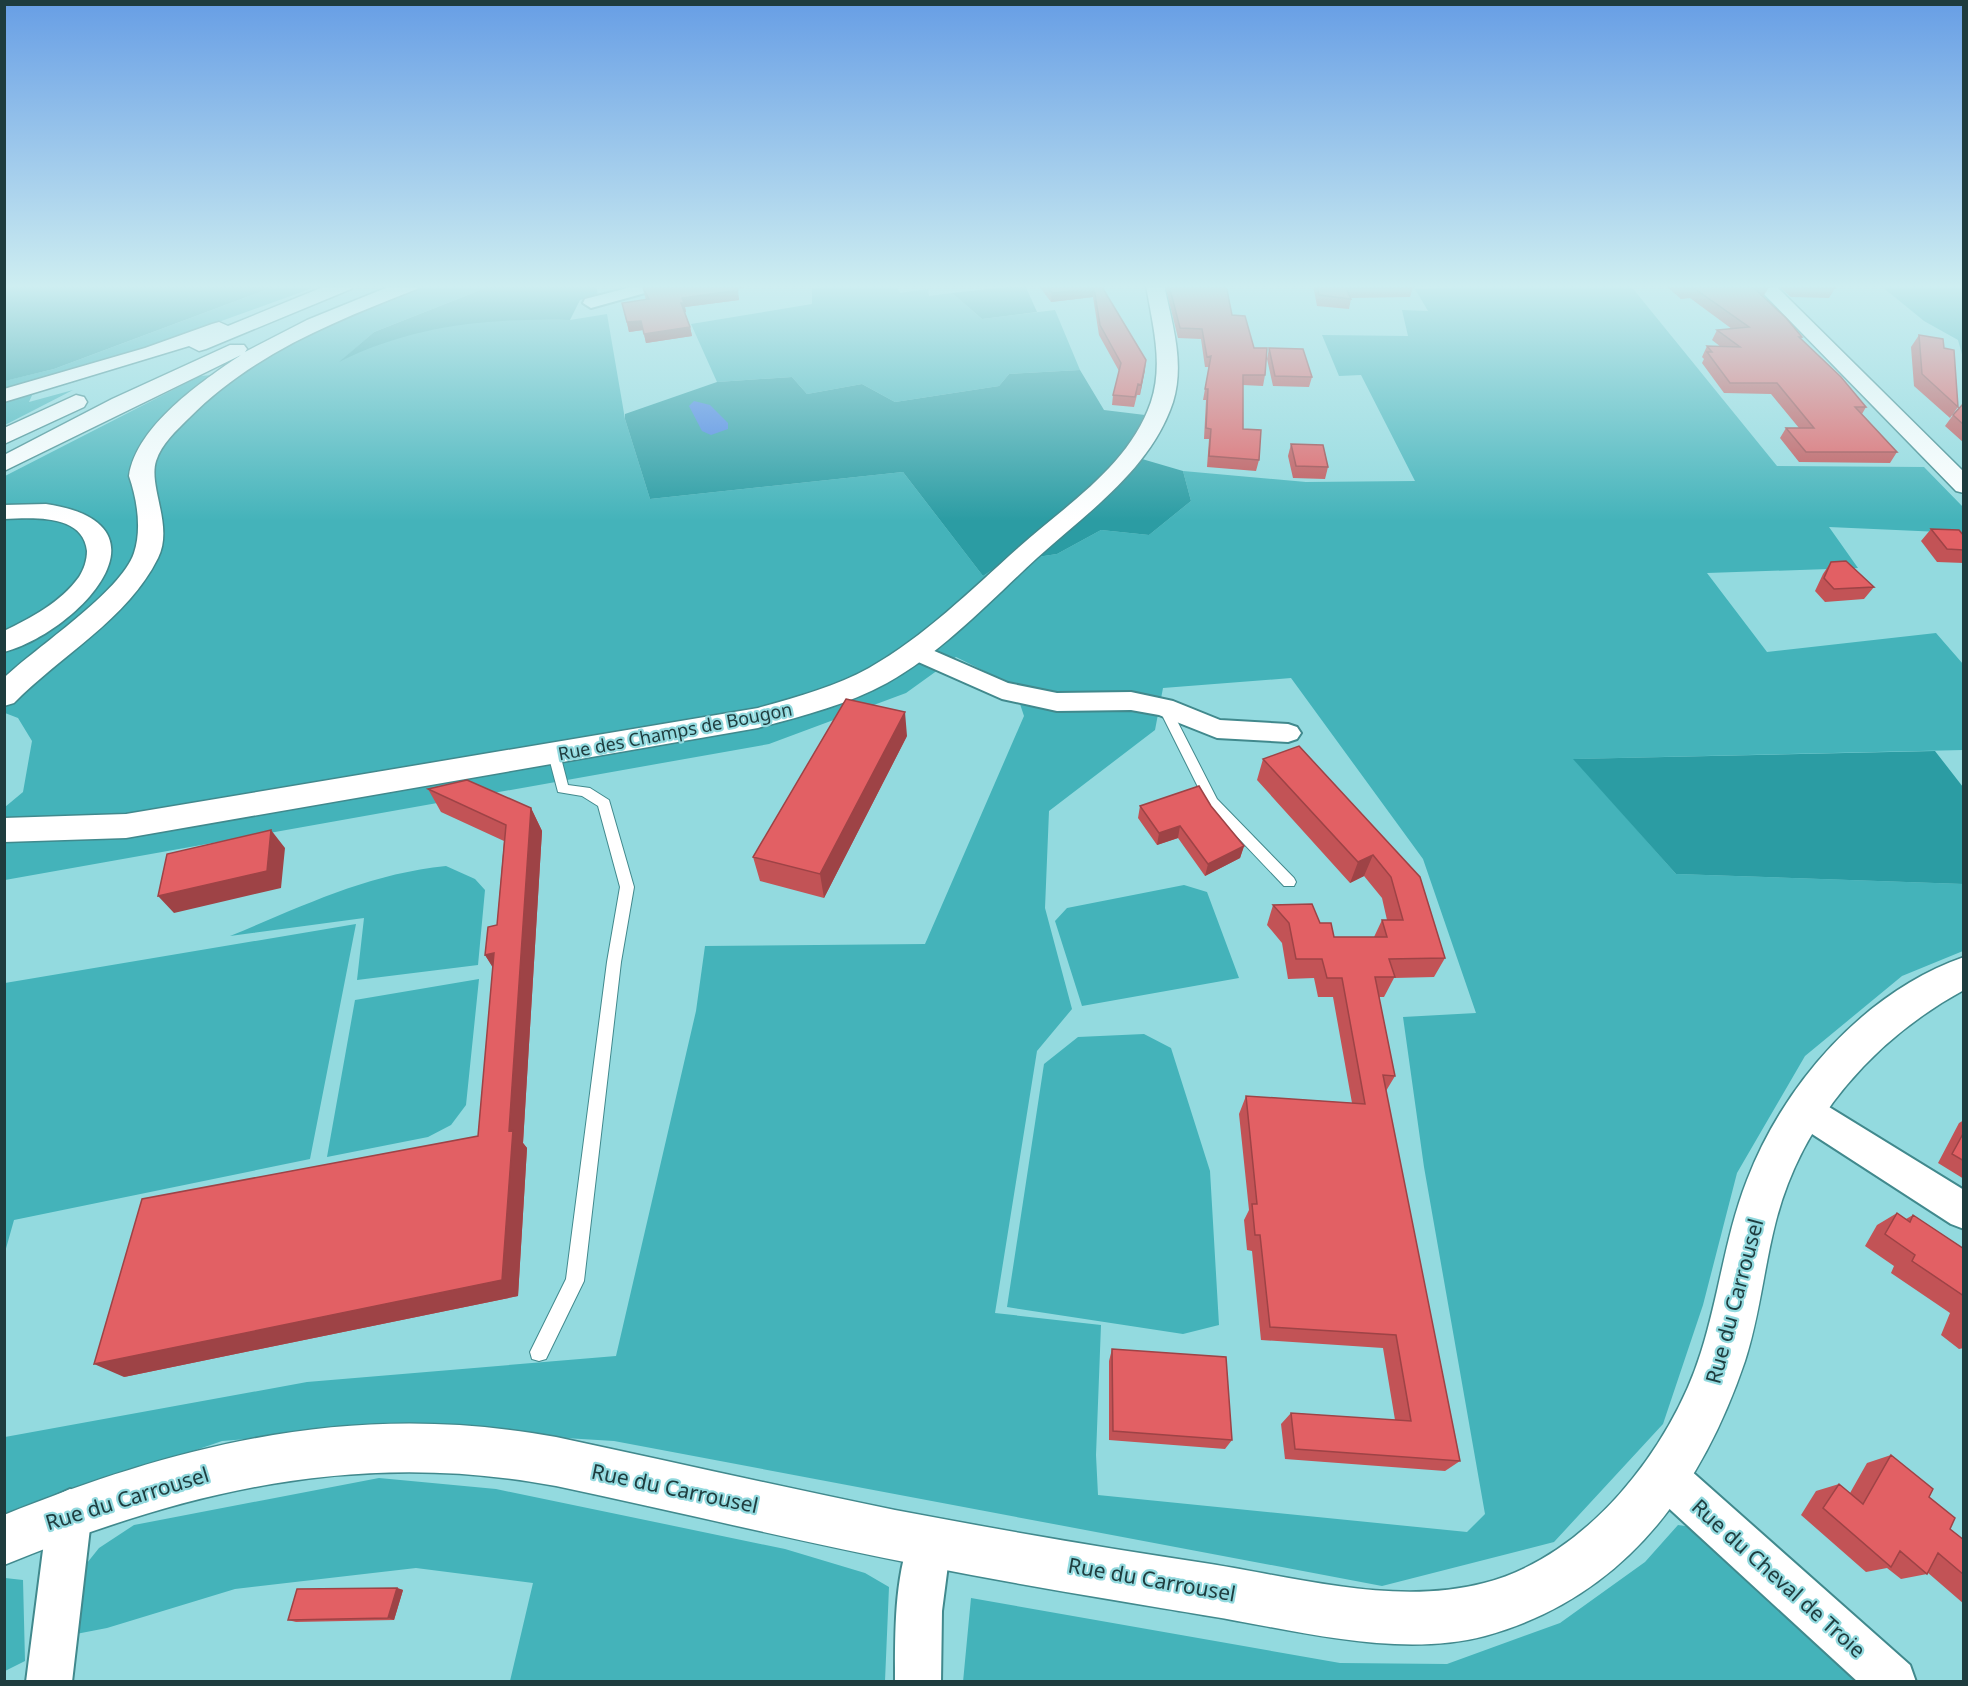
<svg xmlns="http://www.w3.org/2000/svg" width="1968" height="1686" font-family="'Noto Sans',sans-serif">
<rect width="100%" height="100%" fill="#93dadf"/>
<!-- green -->
<path fill="#44b3ba" fill-rule="evenodd" d="M279,285h42l-183,66 -100,31 -9,20 44,-12 -68,35 -1,-44 50,-12z
M427,285h66l-119,47 -32,28 28,-14 64,-19 41,-6 39,-2 56,1 37,-6 18,105 25,80 253,-27 80,104 21,-14 53,-8 44,-24 48,5 42,-34 -8,-30 123,11 109,-1 -54,-106 -22,1 -17,-41 86,1 -6,-26 26,1 -13,-22 86,-4h129l147,181 147,1 39,40v26l-134,-6 29,41 -151,5 60,79 169,-19 27,31v86l-389,9 102,115 287,10v67l-61,25 -97,80 -68,117 -34,132 -40,119 -109,118 -172,44 -768,-145 -226,-14 -166,14 -217,75v-79l302,-55 309,-26 80,-345 9,-65 220,-2 99,-228 -10,-30 -58,-29 -50,36 -137,51 -764,136v-73l18,-15 9,-51 -14,-23 -13,-5v-237l195,-100 38,-3 51,-30zM1291,678l132,181 53,154 -73,4 21,150 61,347 -18,18 -369,-37 -2,-40 5,-130 -106,-12 42,-262 35,-42 -27,-101 4,-97 106,-81 8,-42z
M842,285h54l4,8 28,-4 1,7 23,-3 30,26 73,-9 25,60 -71,4 -10,12 -104,16 -33,-18 -55,10 -15,-17 -75,5 -26,-58 121,-20v-16z
M1880,285h83v73l-5,-18 -34,-19z
M446,866l29,13 10,11 -7,75 -121,15 7,-62 -134,18c73,-30 137,-62 216,-70z
M1184,885l23,7 32,86 -157,28 -27,-85 12,-13z
M356,924l-46,235 -296,61 -9,32v-269z
M479,979l-13,126 -15,20 -23,12 -101,20 28,-157z
M1144,1034l27,14 39,123 9,154 -36,9 -176,-27 37,-243 34,-27z
M379,1478l117,11 289,60 80,24 24,14 -4,94h-375l23,-98 -117,-15 -181,21 -128,39 -31,6 7,-66 16,-20 35,-23z
M1678,1525l22,3 162,154h-899l8,-84 369,65 107,1 113,-41 85,-61z
M5,1578l18,2 2,81 -20,10z"/>
<!-- forest -->
<path fill="#2b9ca3" d="M4,285h275l-225,84 -49,12z
M493,285h103l2,10 -18,5 -10,20c-82,-2 -157,5 -231,42l35,-30z
M1025,285l12,27 -55,7 -30,-26z
M1080,370l24,40 41,5 -20,39 58,17 8,30 -42,34 -48,-5 -44,24 -53,8 -21,14 -80,-104 -253,27 -25,-80v-5l92,-32 75,-5 15,17 55,-10 33,18 104,-16 10,-12z
M1935,751l28,36v97l-287,-10 -103,-115z"/>
<!-- water -->
<path fill="#467ee1" d="M694,401l16,4 18,18v6l-17,6 -9,-4 -13,-25z"/>
<g fill="none" stroke-linecap="round" stroke-linejoin="round">
<defs>
<path id="service" d="M1164,703l6,4 47,92 77,79 2,4 -2,4h-10l-77,-81 -49,-98z
M554,750l6,4 8,31 22,3 19,12 25,87 -13,75 -37,319 -38,78 -7,2 -7,-2 -2,-7 36,-73 41,-317 13,-75 -22,-81 -16,-10 -24,-4 -10,-38z"/>
<path id="minor" d="M639,285h26l-2,3 -72,20 -8,-5 2,-4z
M916,643l92,40 49,10 74,-1 42,9 47,19 68,4 9,3 4,6 -4,6 -9,3 -71,-4 -58,-23 -28,-5 -74,1 -55,-12 -95,-42 -3,-6 3,-6z
M1804,1094l12,5 148,91v39l-13,-5 -159,-103 -5,-11 5,-11z
M1665,1455l15,6 230,204 6,17h-58l-208,-191 -6,-15 6,-15z
M70,1489l15,7 7,15 -20,171h-46l22,-171 7,-15z
M929,1520l15,7 7,15 -9,69 -1,71h-46c0,-51 -1,-108 19,-155z"/>
<path id="tertiary" d="M1146,285h18c8,38 21,78 9,117 -22,67 -86,111 -136,156 -48,44 -93,93 -150,125 -40,22 -85,33 -129,45l-632,110 -122,4v-24l122,-4 632,-106c38,-11 77,-21 111,-40 56,-32 101,-77 149,-120 48,-43 111,-82 133,-146 13,-39 1,-79 -5,-117z
M1755,285h20l189,187v21l-8,-2z
M1964,957v33c-90,49 -162,130 -188,231 -12,46 -16,94 -31,140 -44,130 -122,237 -260,275 -87,23 -190,-6 -276,-20 -95,-16 -190,-31 -284,-50 -124,-24 -246,-54 -369,-80 -197,-37 -369,4 -552,79v-50c183,-74 355,-114 552,-78 113,24 226,50 339,73 105,20 210,38 316,54 88,14 185,42 273,19 102,-26 187,-134 217,-231 18,-56 24,-116 46,-172 37,-96 117,-188 217,-223z"/>
<path id="trunk" d="M328,285h25l-2,4 -145,60 -7,2 -10,-5 -185,56v-13l141,-41 67,-24 7,-2 9,4z
M393,285h26l-2,4c-82,32 -165,65 -228,129 -13,13 -27,25 -33,43 -8,26 18,65 2,97 -30,61 -98,98 -144,145l-10,3v-28c32,-31 117,-86 130,-125 8,-24 3,-54 -5,-77 7,-50 73,-95 112,-121l-237,116v-16l108,-56 118,-54h14l3,4 -2,3 62,-32z
M76,395l8,2 3,5 -3,5 -80,37v-16z
M46,504c135,20 30,129 -42,148v-21c27,-13 57,-29 75,-54 5,-8 8,-17 8,-26 -4,-38 -56,-33 -83,-32v-14z"/>
</defs>
<!-- service casing -->
<use href="#service" stroke="#41898d" stroke-width="2"/>
<!-- minor casing -->
<use href="#minor" stroke="#41898d" stroke-width="4"/>
<!-- tertiary casing -->
<use href="#tertiary" stroke="#41898d" stroke-width="3"/>
<!-- trunk casing -->
<use href="#trunk" stroke="#41898d" stroke-width="3"/>
<!-- service -->
<use href="#service" fill="#fff" fill-rule="evenodd"/>
<!-- minor -->
<use href="#minor" fill="#fff" fill-rule="evenodd"/>
<!-- tertiary -->
<use href="#tertiary" fill="#fff" fill-rule="evenodd"/>
<!-- trunk -->
<use href="#trunk" fill="#fff" fill-rule="evenodd"/>
</g>
<!-- wall -->
<path fill="#c25356" d="M647,285h100v2l-10,1 2,12 -54,7 1,5h-1l5,15 2,9 -46,7 -3,-13 -14,2 -7,-29 24,-3 -4,-14z
M1038,285h65l1,1v4l41,80 -5,25h-3l-3,12 -22,-2 1,-10 6,-24 -20,-36 -6,-38 -42,5z
M1165,285h61l6,30 22,33 11,27 -2,11 -20,-1v44l16,31 -3,11 -49,-4 2,-28h-5l2,-39h-3l6,-33h-4l-4,-28 -23,-1z
M1313,285h98l2,2 -3,10 -59,1v1l-2,10 -32,-3z
M1665,285h102l2,2 -6,10 39,40 -1,2 65,68 -4,7 35,38 -7,11 -91,-1 -19,-24 6,-10h13l-28,-34 -47,-1 -22,-30 2,-4 -2,-2 5,-11 14,1 -9,-7 5,-10 15,-1 -42,-31 -9,1z
M1777,285h55l3,3 -6,10 -38,-1z
M1919,335l25,13 14,59 -8,11 -36,-32 -3,-39z
M1269,348l43,29 -3,10 -36,-1 -6,-27z
M1964,403v40l-19,-17 8,-11z
M1291,444l37,23 -3,12 -32,-1 -5,-22z
M1931,529l33,7v27l-27,-1 -16,-21z
M1831,562l43,25 -10,12 -39,3 -10,-11 8,-17z
M907,736l-83,162 -64,-17 -7,-24z
M1263,759l157,118 25,81 -11,19 -40,1 -10,19h-5l16,79 -9,15 74,370 -15,10 -160,-12 -4,-35 10,-11 104,7 -12,-72 -122,-8 -9,-89 -5,-1 -3,-30 5,-10 -10,-96 7,-18 106,7 -19,-106h-15l-4,-19 -26,1 -6,-36 -15,-18 6,-20 47,18 14,14h40l8,-17h5l-5,-22 -18,-22 -14,7 -93,-103z
M428,789l103,19 11,23 -19,312 4,5 -9,148 -394,81 354,-241 15,-169 -8,-12 12,-30 7,-84 -63,-29z
M1140,806h71l33,40 -4,12 -35,18 -27,-38 -21,7 -19,-27z
M1964,1120v59l-26,-16 21,-40z
M1897,1213l9,6 7,-4 51,34v99l-5,1 -18,-14 9,-22 -59,-40 3,-7 -29,-20 12,-21z
M1112,1349l120,91 -7,9 -116,-9v-79z
M1891,1455l38,42 21,32 14,11v64l-37,-32v2l-26,5 -14,-11 -21,4 -65,-57 15,-24 23,-7 11,9 17,-30z
M397,1588l6,2 -9,30 -98,2 -8,-2z"/>
<!-- shaded-wall -->
<path fill="#9e4346" d="M734,285h13v2l-12,2z
M1094,288l-1,9 -42,5 1,-9z
M738,290l1,10 -54,7 1,5 -3,1 -2,-10 1,-5z
M641,321l2,9 -14,2 -2,-10z
M690,327l2,9 -46,7 -2,-9z
M1146,360l-1,10 -5,25 1,-10z
M905,712l2,24 -83,162 -4,-24z
M531,808l11,23 -19,312 4,5 -9,148 -394,81 -30,-13 415,-233z
M1180,826l-2,12 -21,7 2,-12z
M271,830l14,18 -4,40 -107,25 -16,-17z
M1244,846l-4,12 -35,18 3,-12z
M1373,855l-9,21 -14,7 8,-21z
M494,953l4,23 -13,-21z
M397,1588l6,2 -9,30 -6,-2z"/>
<!-- building -->
<path fill="#e26064" stroke="#9e4346" stroke-width="1.5" d="M647,285h89l2,5 -56,8 2,5h-3l9,24 -46,7 -3,-13 -14,1 -5,-19 27,-4 -7,-13z
M1046,285h57l1,1 -2,1 44,73 -5,25 -3,-1 -3,13 -22,-2 8,-32 -21,-38 -6,-37 -42,5z
M1169,285h57l6,30 13,1 9,32h13l-2,27h-22v54l18,1 -2,30 -50,-4 2,-27 -5,-1 2,-39h-3l6,-33 -4,1 -5,-28 -22,-1z
M1317,285h94l2,2 -67,1 5,11 -32,-4z
M1681,285h86l2,2h-16l33,31 16,19h-3l42,40 25,30h-11l42,45h-91l-20,-24h28l-37,-45h-47l-23,-31h5l-5,-6 33,1 -23,-17 32,-3 -54,-38h-9z
M1793,285h39l3,3 -39,-1z
M1919,335l24,4 1,9 10,2 4,57 -36,-33z
M1269,348l34,1 9,28 -37,-1z
M1964,403v22l-11,-10z
M1291,444l32,1 5,22 -32,-1z
M1931,529l28,1 5,6v14l-17,-1z
M1846,561l28,26 -40,2 -10,-11 7,-16z
M846,699l59,13 -85,162 -67,-17z
M1299,746l121,131 25,81 -56,1 6,18h-20l20,99 -12,-1 77,386 -165,-12 -4,-36 120,8 -15,-86 -126,-8 -10,-92h-5l-3,-31h5l-11,-108 119,8 -23,-126h-15l-5,-19h-26l-7,-36 -16,-18 39,-1 8,19h11l3,14h53l-5,-17h21l-12,-43 -18,-22 -15,7 -95,-103z
M467,780l64,28 -22,323 4,-1 -11,150 -408,84 48,-165 336,-63 16,-183 -9,2 3,-28 9,-2 9,-100 -78,-36z
M1199,786l12,20 33,40 -36,18 -28,-38 -21,7 -19,-27z
M271,830l-4,41 -109,25 9,-42z
M1964,1132v29l-12,-7z
M1897,1213l13,9 3,-7 51,34v47l-52,-35 3,-6 -30,-21z
M1112,1349l114,8 6,83 -119,-9z
M1891,1455l42,34 -4,8 26,21 -5,11 14,11v35l-26,-22 -11,21 -27,-23 -9,16 -68,-59 16,-24 24,20z
M397,1588l-9,30 -100,2 9,-31z"/>
<!-- sky -->
<linearGradient id="sky" x2="0" y2="1"><stop stop-color="#679ee5"/><stop offset="0.55" stop-color="#ceeef1"/><stop offset="1" stop-color="#ceeef1" stop-opacity="0"/></linearGradient>
<rect width="1968" height="521" fill="url(#sky)"/>
<g text-anchor="middle" dominant-baseline="central" stroke-width="4.5" stroke-linejoin="round" paint-order="stroke">
<!-- street labels -->
<g font-size="18" fill="#1e3c3e" stroke="#93dadf">
<text transform="translate(675 731) rotate(-11)">Rue des Champs de Bougon</text>
</g>
<!-- near-street labels -->
<g font-size="21" fill="#1e3c3e" stroke="#93dadf">
<text transform="translate(1734 1301) rotate(-75)">Rue du Carrousel</text>
<text transform="translate(675 1488) rotate(12)">Rue du Carrousel</text>
<text transform="translate(127 1498) rotate(-17)">Rue du Carrousel</text>
<text transform="translate(1779 1578) rotate(42)">Rue du Cheval de Troie</text>
<text transform="translate(1152 1579) rotate(10)">Rue du Carrousel</text>
</g>
</g>
<!-- border -->
<rect width="1968" height="1686" fill="none" stroke="#1e3c3e" stroke-width="12"/>
</svg>
